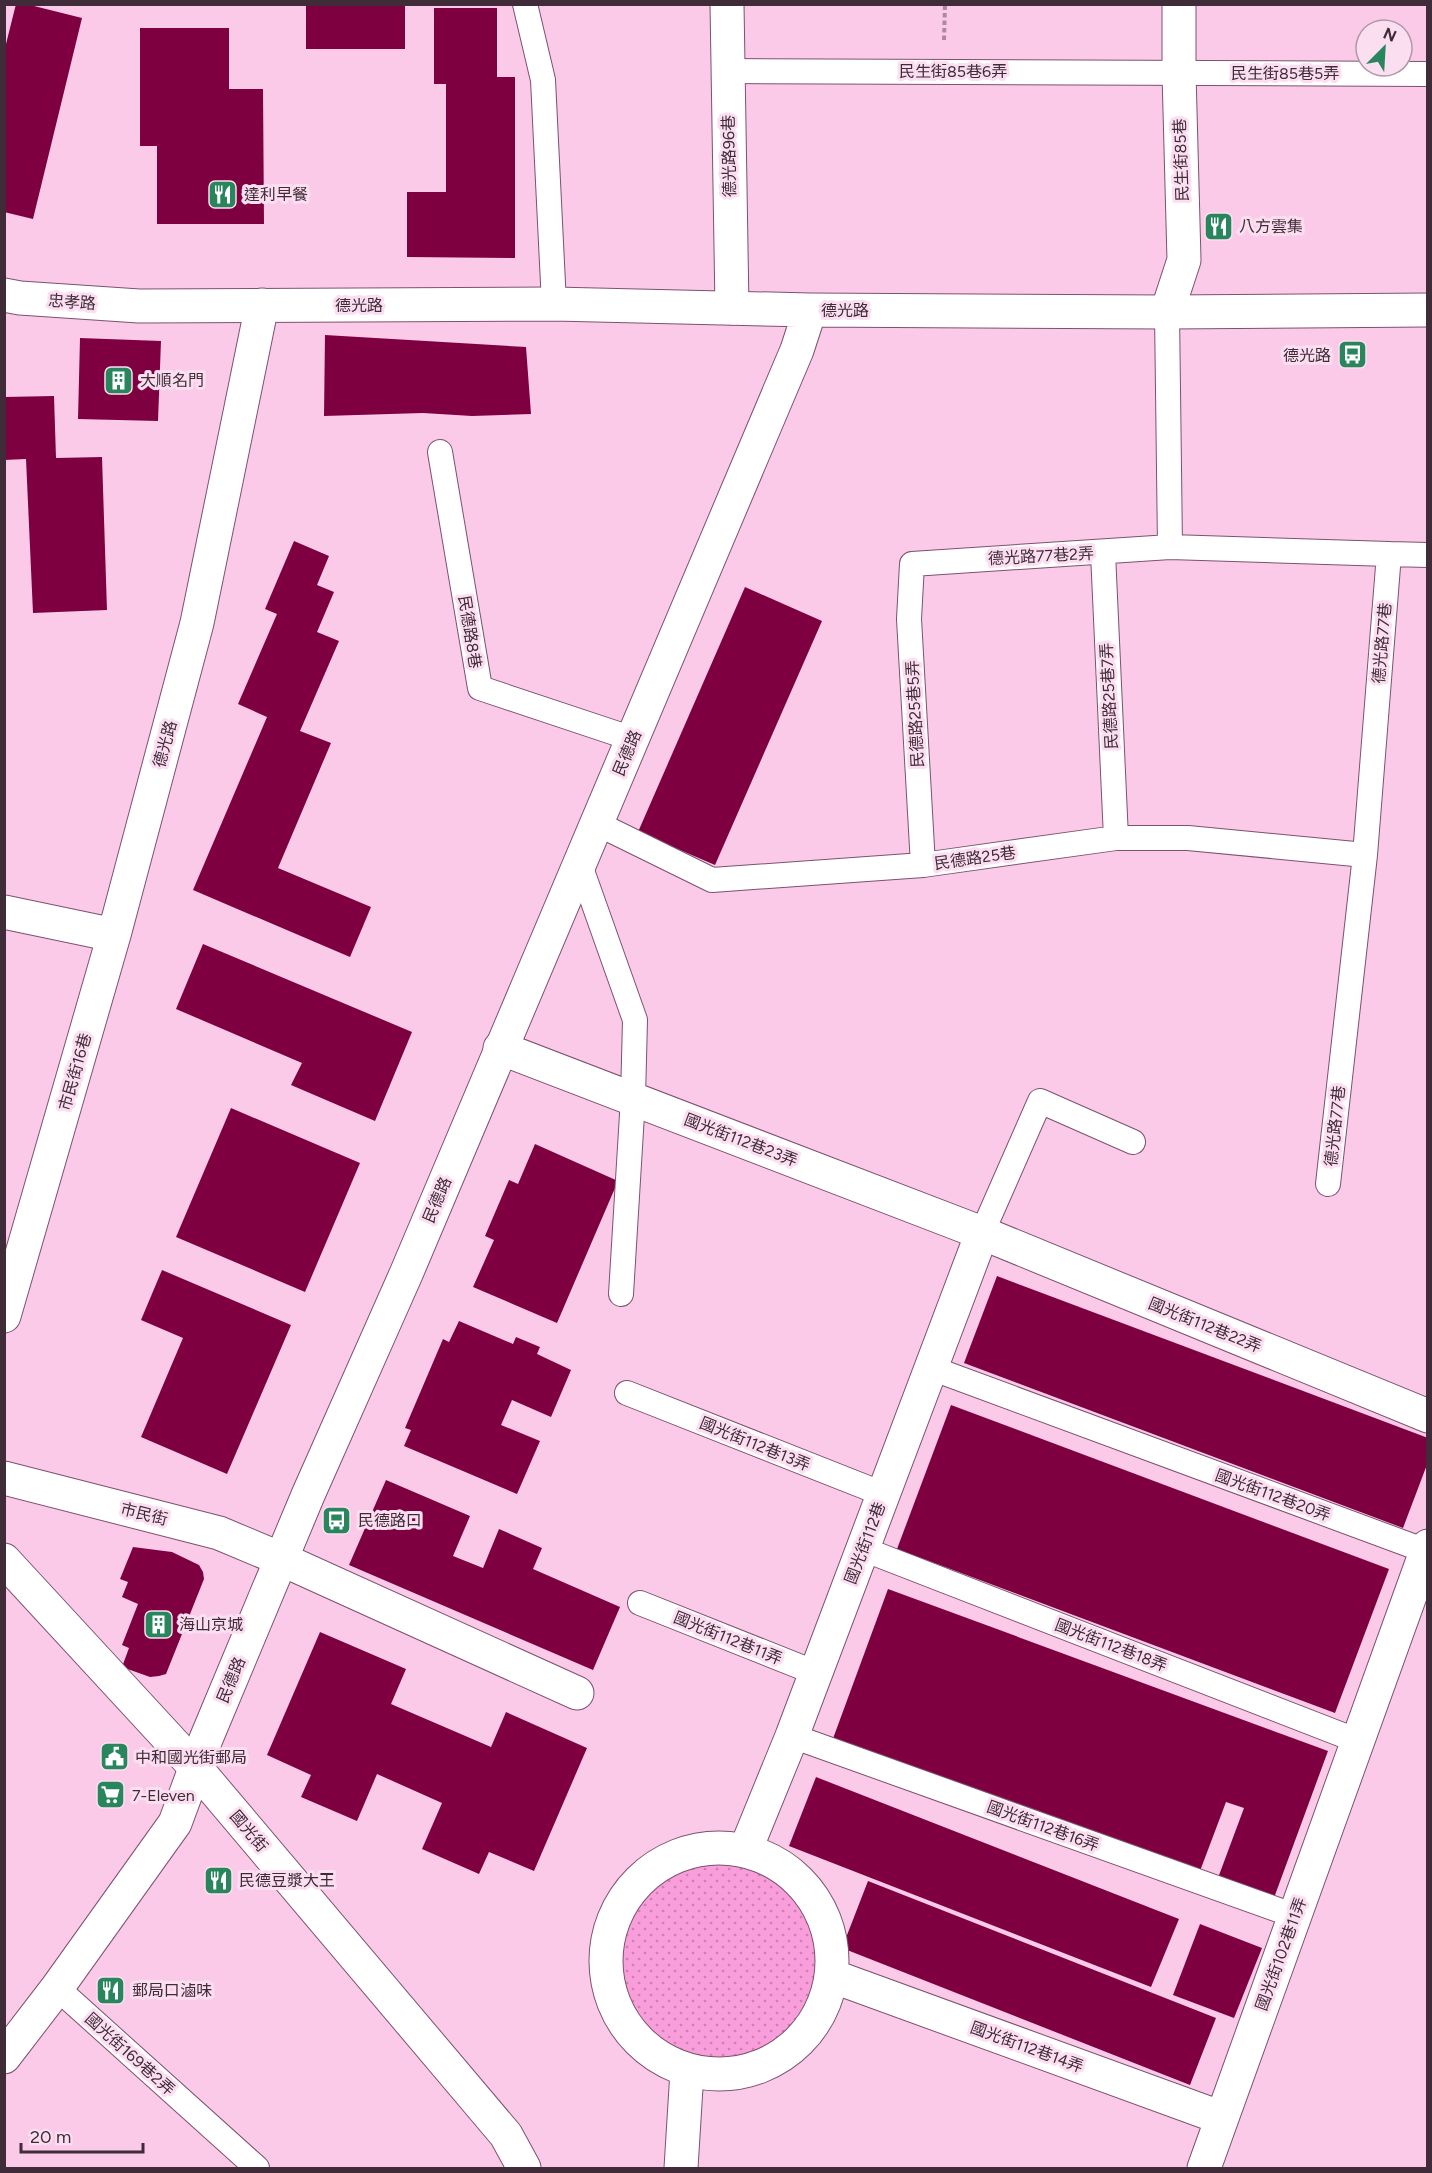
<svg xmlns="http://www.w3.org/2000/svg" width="1432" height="2173" font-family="Figtree,'Noto Sans TC',sans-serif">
<defs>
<pattern id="grass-dots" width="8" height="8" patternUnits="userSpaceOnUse" patternTransform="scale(1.5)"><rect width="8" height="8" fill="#f99edb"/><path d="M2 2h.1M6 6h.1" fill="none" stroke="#cb81b3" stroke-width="1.8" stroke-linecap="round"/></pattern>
</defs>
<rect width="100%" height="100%" fill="#fbcae9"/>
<!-- grass -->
<path fill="url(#grass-dots)" d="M618 1963a103 103 0 1 1 206 0a103 103 0 1 1-206 0Z"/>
<!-- building -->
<path fill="#7f0040" d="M16,4h10l56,14 -49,201 -29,-7v-160z
M306,4h99v45h-99z
M434,8h63v69h18v181l-108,-1v-65h39v-108h-12z
M140,28h89v61h34l1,135h-107v-78h-17z
M325,335l201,12 5,67 -59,2 -49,-3 -99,3z
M80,338l81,3 -3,80 -80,-2z
M54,396l2,62 46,-1 5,153 -74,3 -7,-154 -22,1v-63z
M294,541l35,15 -12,29 17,7 -17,40 22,9 -39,90 31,12 -53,125 93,39 -21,50 -157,-67 74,-173 -29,-13 39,-90 -12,-5z
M745,587l77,34 -107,244 -77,-33z
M203,944l209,88 -37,89 -84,-36 11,-22 -126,-54z
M231,1108l129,55 -55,129 -129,-55z
M535,1144l83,37 -61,142 -84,-36 21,-47 -9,-4 24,-56 9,4z
M162,1270l129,55 -64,149 -86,-37 42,-99 -42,-18z
M997,1276l431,162v24l-25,66 -439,-165z
M459,1321l54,23 3,-7 24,10 -3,7 34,16 -20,47 -39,-17 -11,25 39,16 -23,53 -113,-48 7,-16 -6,-2 38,-89 6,3z
M951,1405l438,164 -54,144 -438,-164z
M386,1480l84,36 -17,40 30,12 16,-39 43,19 -9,21 87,38 -27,63 -244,-105z
M133,1547l39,5 27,13 4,7 1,7 -38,95 -7,2 -9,1 -28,-10 7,-19 -7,-3 16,-41 -16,-7 6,-15 -8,-3z
M888,1589l440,162 -57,155 -56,-20 29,-78 -18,-6 -29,77 -366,-135z
M320,1632l86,37 -15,35 100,43 15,-35 81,36 -53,123 -45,-19 -10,22 -57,-25 20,-46 -65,-29 -20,47 -56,-24 10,-22 -44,-20z
M816,1777l363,142 -28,68 -362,-141z
M868,1881l348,137 -26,67 -348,-137z
M1200,1924l62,24 -28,70 -61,-23z"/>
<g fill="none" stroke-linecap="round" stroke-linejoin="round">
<defs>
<path id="service" d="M525,4l18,76 11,224
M728,71l700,3
M1167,312l3,235 219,7 -24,301 -37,329
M440,452l40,236 153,51
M1103,553l13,285
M1389,554l39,1
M598,824l114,56 211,-15 193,-27h72l177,17
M580,865l55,155 -2,78 -12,196
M923,865l-14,-246 3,-55 258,-17
M982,1233l58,-132 93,41
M931,1368l495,183
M627,1393l256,101
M863,1549l495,192
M640,1603l176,70
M792,1736l503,180
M57,1988l200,180"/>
<path id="minor" d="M727,4l5,304
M1167,312l17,-52 -5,-187v-69
M4,912l110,23 -110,381
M114,935l83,-312 65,-318
M500,1048l482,185 446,183
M4,1478l215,55 62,26 296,134
M4,1560l191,207 311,368 18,33
M606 1961a113 113 0 1 1 226 0a113 113 0 1 1-226 0Z
M745,1851l47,-115 190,-503
M832,1976l390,142
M681,2168l6,-97
M1204,2168l224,-622"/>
<path id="tertiary" d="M4,295l16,3 119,8 415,-2 256,6 357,2 261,-2
M4,2057l53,-69 118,-165 31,-84 102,-244 98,-221 391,-924 13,-40"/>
</defs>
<!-- service casing -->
<use href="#service" stroke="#7c526e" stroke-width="26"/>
<!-- minor casing -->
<use href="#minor" stroke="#7c526e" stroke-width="35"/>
<!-- tertiary casing -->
<use href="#tertiary" stroke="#7c526e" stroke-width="35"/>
<!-- path -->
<path stroke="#ad89a0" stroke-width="4" stroke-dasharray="4.5 3" stroke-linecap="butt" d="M944,40l1,-36"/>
<!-- service -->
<use href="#service" stroke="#fff" stroke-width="24"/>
<!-- minor -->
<use href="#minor" stroke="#fff" stroke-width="33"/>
<!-- tertiary -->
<use href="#tertiary" stroke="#fff" stroke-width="33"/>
</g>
<!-- icons -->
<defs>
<symbol id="restaurant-square" viewBox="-11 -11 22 22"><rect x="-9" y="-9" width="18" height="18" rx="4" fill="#28855c" stroke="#fcdef1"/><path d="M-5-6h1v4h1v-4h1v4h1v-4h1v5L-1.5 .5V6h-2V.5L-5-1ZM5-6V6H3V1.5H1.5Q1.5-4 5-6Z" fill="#fff"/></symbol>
<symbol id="bus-square" viewBox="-11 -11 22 22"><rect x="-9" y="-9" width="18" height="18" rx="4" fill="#28855c" stroke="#fcdef1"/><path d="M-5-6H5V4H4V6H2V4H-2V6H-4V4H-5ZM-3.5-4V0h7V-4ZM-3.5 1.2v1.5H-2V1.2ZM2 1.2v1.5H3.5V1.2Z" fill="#fff"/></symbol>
<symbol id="building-square" viewBox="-11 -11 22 22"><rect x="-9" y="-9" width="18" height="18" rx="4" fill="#28855c" stroke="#fcdef1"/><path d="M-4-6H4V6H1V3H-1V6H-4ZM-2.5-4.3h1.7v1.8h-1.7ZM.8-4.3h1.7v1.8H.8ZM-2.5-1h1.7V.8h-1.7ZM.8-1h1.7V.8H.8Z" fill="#fff"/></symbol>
<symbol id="civic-square" viewBox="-11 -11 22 22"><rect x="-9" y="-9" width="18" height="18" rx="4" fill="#28855c" stroke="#fcdef1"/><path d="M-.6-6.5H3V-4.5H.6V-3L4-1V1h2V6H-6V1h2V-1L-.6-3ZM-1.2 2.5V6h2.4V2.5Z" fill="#fff"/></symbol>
<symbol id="supermarket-square" viewBox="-11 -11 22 22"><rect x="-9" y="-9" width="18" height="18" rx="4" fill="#28855c" stroke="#fcdef1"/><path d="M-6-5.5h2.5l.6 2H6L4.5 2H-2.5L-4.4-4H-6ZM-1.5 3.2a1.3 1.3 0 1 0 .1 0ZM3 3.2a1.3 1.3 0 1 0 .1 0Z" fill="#fff"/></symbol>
</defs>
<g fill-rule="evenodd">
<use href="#restaurant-square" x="206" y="178" width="33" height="33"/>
<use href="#restaurant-square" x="1202" y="210" width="33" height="33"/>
<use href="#bus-square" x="1336" y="338" width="33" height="33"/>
<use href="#building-square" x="102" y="364" width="33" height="33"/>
<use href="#bus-square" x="320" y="1504" width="33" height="33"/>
<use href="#building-square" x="142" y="1608" width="33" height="33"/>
<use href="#civic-square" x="98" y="1740" width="33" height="33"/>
<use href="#supermarket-square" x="94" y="1778" width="33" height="33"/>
<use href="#restaurant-square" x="202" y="1864" width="33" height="33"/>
<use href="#restaurant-square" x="94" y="1974" width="33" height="33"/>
</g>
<g text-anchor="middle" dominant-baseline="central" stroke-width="6" stroke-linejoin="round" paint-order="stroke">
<!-- street labels -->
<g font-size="16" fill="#3f2c38" stroke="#fcdef1">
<text x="953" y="71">民生街85巷6弄</text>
<text x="1285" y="73">民生街85巷5弄</text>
<text transform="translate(729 156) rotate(-91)">德光路96巷</text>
<text transform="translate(1181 160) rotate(-92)">民生街85巷</text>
<text transform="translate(72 302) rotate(4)">忠孝路</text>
<text x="359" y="305">德光路</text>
<text x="845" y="310">德光路</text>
<text transform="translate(1041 556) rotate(-3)">德光路77巷2弄</text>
<text transform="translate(470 632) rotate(81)">民德路8巷</text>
<text transform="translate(1382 643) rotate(-85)">德光路77巷</text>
<text transform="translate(1109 696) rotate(-93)">民德路25巷7弄</text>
<text transform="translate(915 714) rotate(-93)">民德路25巷5弄</text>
<text transform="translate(165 744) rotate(-75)">德光路</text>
<text transform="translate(627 753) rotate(-67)">民德路</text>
<text transform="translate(975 858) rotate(-8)">民德路25巷</text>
<text transform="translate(75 1072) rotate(-74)">市民街16巷</text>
<text transform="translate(1335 1126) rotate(-84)">德光路77巷</text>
<text transform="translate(741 1140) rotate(21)">國光街112巷23弄</text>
<text transform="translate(437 1200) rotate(-67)">民德路</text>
<text transform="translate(1205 1325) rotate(22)">國光街112巷22弄</text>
<text transform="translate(755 1444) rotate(22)">國光街112巷13弄</text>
<text transform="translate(1273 1495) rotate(20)">國光街112巷20弄</text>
<text transform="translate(144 1514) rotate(14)">市民街</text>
<text transform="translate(865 1543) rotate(-69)">國光街112巷</text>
<text transform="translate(728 1638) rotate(22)">國光街112巷11弄</text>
<text transform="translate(1111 1645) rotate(21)">國光街112巷18弄</text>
<text transform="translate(231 1680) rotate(-67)">民德路</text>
<text transform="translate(1043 1826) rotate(20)">國光街112巷16弄</text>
<text transform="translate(249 1831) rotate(50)">國光街</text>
<text transform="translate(1281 1954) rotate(-70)">國光街102巷11弄</text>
<text transform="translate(1027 2047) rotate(20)">國光街112巷14弄</text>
<text transform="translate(130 2054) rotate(42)">國光街169巷2弄</text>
</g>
<!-- poi labels -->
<g font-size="16" fill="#3f2c38" stroke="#fcdef1" text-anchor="start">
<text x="244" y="194">達利早餐</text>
<text x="1239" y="226">八方雲集</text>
<text x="1331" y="355" text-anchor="end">德光路</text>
<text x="140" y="380">大順名門</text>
<text x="358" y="1520">民德路口</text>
<text x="179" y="1624">海山京城</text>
<text x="135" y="1757">中和國光街郵局</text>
<text x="132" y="1795">7-Eleven</text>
<text x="239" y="1880">民德豆漿大王</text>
<text x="132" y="1990">郵局口滷味</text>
</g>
</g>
<!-- border -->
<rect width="1432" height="2173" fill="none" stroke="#3f2c38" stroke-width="12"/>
<!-- north arrow -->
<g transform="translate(1384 48) rotate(24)"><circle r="28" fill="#fcdef1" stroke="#b097a7" stroke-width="1.5"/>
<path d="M0-4.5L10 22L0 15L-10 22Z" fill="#28855c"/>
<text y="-9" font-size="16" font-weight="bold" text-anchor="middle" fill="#3f2c38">N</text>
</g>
<!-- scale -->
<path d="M21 2143v9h122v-9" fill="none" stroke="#3f2c38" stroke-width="3"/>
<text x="30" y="2143" font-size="18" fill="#3f2c38" stroke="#fcdef1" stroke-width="4.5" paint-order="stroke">20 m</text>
</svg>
